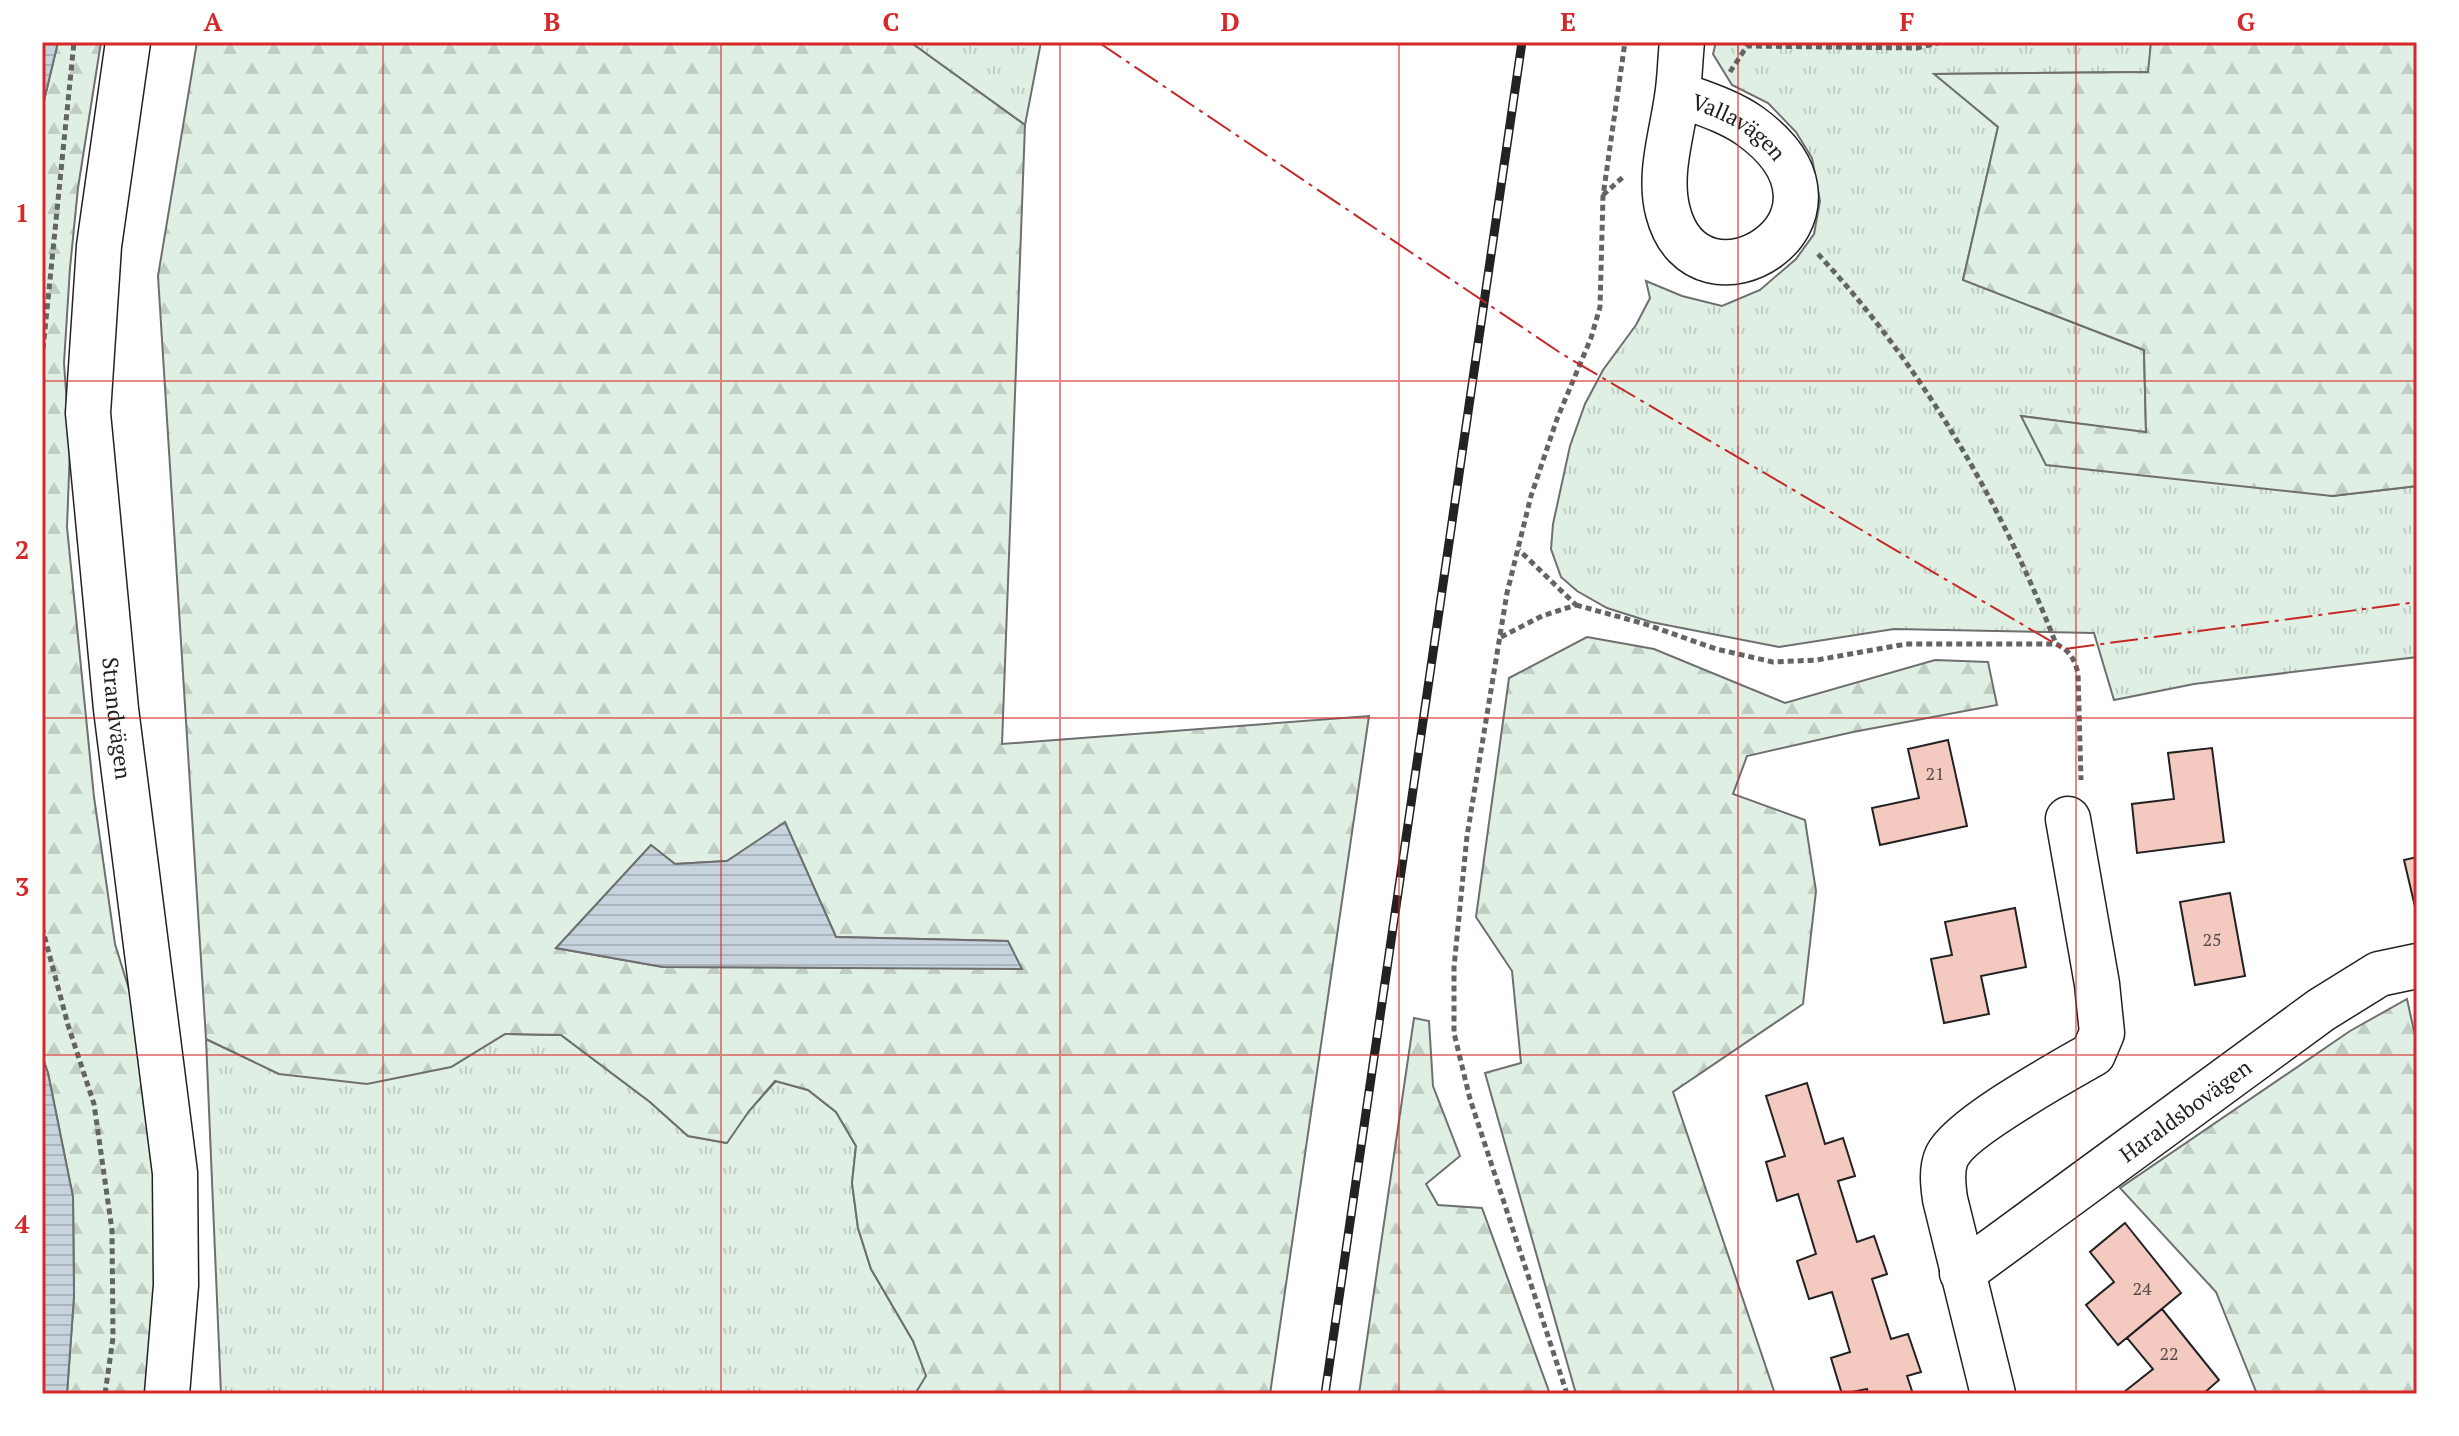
<svg xmlns="http://www.w3.org/2000/svg" width="2459" height="1436" font-family="'PT Serif',serif">
<defs>
<pattern id="grass-tufts" width="24" height="20" patternUnits="userSpaceOnUse" patternTransform="scale(2)"><rect width="24" height="20" fill="#e0efe3"/><path d="M3 7l-1-3M5 7V3M7 7l1-3M15 17l-1-3M17 17v-4M19 17l1-3" fill="none" stroke="#c0cdc2"/></pattern>
<pattern id="forest-firs" width="22" height="20" patternUnits="userSpaceOnUse" patternTransform="scale(2)"><rect width="22" height="20" fill="#e0efe3"/><path d="M5 1l3.5 6h-7zM16 11l3.5 6h-7z" fill="#c0cdc2"/></pattern>
<pattern id="water-rules" width="6" height="5" patternUnits="userSpaceOnUse" patternTransform="scale(2)"><rect width="6" height="5" fill="#c7d3dd"/><path d="M0 2.5h6" fill="none" stroke="#abb5bd"/></pattern>
</defs>
<rect width="100%" height="100%" fill="#fff"/>
<!-- grass -->
<path fill="url(#grass-tufts)" stroke="#6f6f6f" stroke-width="2" d="M910,42h131l-16,83z
M1716,42h435l-2,30 -213,2 62,53 -35,153 181,70 2,83 -124,-17 310,80 85,-10v171l-223,27 -80,16 -20,-67 -200,-4 -115,18 -128,-25 -44,-14 -30,-17 -16,-14 -10,-28 2,-25 17,-78 15,-42 18,-34 33,-45 14,-27 -4,-17 36,15 40,10 38,-16 36,-31 18,-25 6,-33 -8,-43 -16,-26 -28,-29 -36,-18 -19,-31z
M505,1034l56,1 89,67 38,34 38,7 23,-32 27,-30 32,9 28,22 20,34 -4,37 6,45 13,41 42,72 14,35 -12,18h-694l-15,-355 73,35 172,-7z"/>
<!-- forest -->
<path fill="url(#forest-firs)" stroke="#6f6f6f" stroke-width="2" fill-rule="evenodd" d="M58,42h43l-23,146 -8,80 -6,95 6,85 -3,79 27,270 21,147 17,55 19,97 8,181 -12,117h-80l7,-98 -1,-99 -25,-124 -6,-17v-947z
M197,42h713l115,83 -23,619 367,-28 -99,678h-355l11,-18 -13,-35 -42,-72 -13,-41 -6,-45 4,-37 -20,-34 -28,-22 -33,-9 -26,30 -22,32 -39,-7 -38,-34 -89,-67 -56,-1 -54,33 -84,17 -88,-10 -73,-35 -48,-763zM785,823l51,114 171,4 14,27 -358,-1 -107,-19 95,-103 24,19 52,-3z
M2151,42h266v444l-85,10 -286,-31 -25,-49 125,16 -2,-82 -181,-70 35,-153 -64,-53 214,-2z
M1587,637l67,12 131,54 150,-43 53,2 9,43 -144,27 -106,24 -14,38 72,26 11,71 -13,113 -130,88 102,302h-199l-91,-321 36,-10 -9,-92 -36,-54 33,-239z
M2407,999l10,46v349h-160l-41,-102 -96,-104 230,-157z
M1414,1018l15,3 4,65 27,70 -34,28 12,21 44,3 68,186h-191z"/>
<!-- water -->
<path fill="url(#water-rules)" stroke="#6f6f6f" stroke-width="2" d="M42,42h16l-16,67z
M785,822l51,115 172,4 14,28 -359,-2 -107,-19 95,-103 24,19 52,-3z
M42,1056l6,17 25,124 1,99 -7,98h-25z"/>
<!-- building -->
<path fill="#f3c9c0" stroke="#222" stroke-width="2" d="M1948,740l19,86 -87,19 -8,-37 47,-10 -11,-49z
M2212,748l12,94 -87,11 -5,-49 42,-5 -6,-46z
M2417,857v54h-1l-12,-51z
M2230,893l15,83 -50,9 -15,-83z
M2015,908l11,59 -45,9 8,38 -45,9 -13,-64 21,-4 -7,-33z
M1807,1083l18,61 18,-6 12,38 -17,5 19,61 17,-6 13,38 -15,5 19,60 17,-5 13,38 -14,4 6,18h-45l-1,-5 -25,5 -11,-36 19,-6 -18,-60 -23,7 -12,-38 19,-7 -18,-60 -21,7 -11,-39 19,-6 -19,-60z
M2125,1223l56,70 -63,52 -32,-40 28,-23 -24,-30z
M2162,1309l57,71 -16,14 -79,-2 29,-23 -26,-31z"/>
<g fill="none" stroke-linecap="round" stroke-linejoin="round">
<defs>
<g id="minor">
<path id="s1" d="M128,42l-29,204 -11,167 28,296 59,464 1,112 -9,109"/>
<path id="s2" d="M1678,94c24,9 51,17 72,32 129,93 -52,202 -82,86 -10,-37 4,-78 9,-115 3,-18 3,-37 5,-55"/>
<path id="s3" d="M1962,1273l359,-263 58,-36 38,-8"/>
<path d="M1993,1394l-48,-195c-2,-14 -4,-30 2,-43 14,-29 115,-84 146,-102l9,-21 -5,-49 -29,-165"/>
</g>
</defs>
<!-- minor casing -->
<use href="#minor" stroke="#222" stroke-width="47"/>
<!-- path -->
<path stroke="#646464" stroke-width="5" stroke-dasharray="6 4" stroke-linecap="butt" d="M1730,72l17,-26 170,2 25,-6
M1603,195l20,-18
M1818,254c104,112 183,248 238,390
M42,359l32,-317
M1576,605l69,19 71,25 57,13 44,-2 89,-16h150c14,7 18,14 22,29l3,107
M1501,637l41,-21 34,-11 -57,-55
M42,927l26,98 26,79 18,126 1,108 -8,56
M1567,1394l-97,-295 -16,-66v-66l13,-131 40,-243 24,-97 26,-77 34,-81 9,-31 3,-111 22,-154"/>
<!-- minor -->
<use href="#minor" stroke="#fff" stroke-width="44"/>
<defs>
<path id="rail" d="M1325,1394l197,-1352"/>
</defs>
<!-- rail casing -->
<use href="#rail" stroke="#222" stroke-width="9"/>
<!-- rail -->
<use href="#rail" stroke="#fff" stroke-width="6" stroke-dasharray="18" stroke-linecap="butt"/>
<!-- power -->
<path stroke="#c62828" stroke-width="2" stroke-dasharray="28 6 4 6" stroke-linecap="butt" d="M1098,42l464,312 502,295 353,-47"/>
</g>
<!-- grid -->
<path fill="none" stroke="#d62828" stroke-width="2" stroke-opacity="0.55" d="M383,42v1352M721,42v1352M1060,42v1352M1399,42v1352M1738,42v1352M2076,42v1352M42,381h2375M42,718h2375M42,1055h2375"/>
<g text-anchor="middle" dominant-baseline="central" stroke-width="6" stroke-linejoin="round" paint-order="stroke">
<!-- number labels -->
<g font-size="18" fill="#564c4a">
<text x="1935" y="773">21</text>
<text x="2212" y="939">25</text>
<text x="2142" y="1288">24</text>
<text x="2169" y="1353">22</text>
</g>
<!-- street labels -->
<g font-size="22" fill="#222" stroke="#fff">
<text stroke="none"><textPath href="#s2" startOffset="70">Vallavägen</textPath></text>
<text stroke="none"><textPath href="#s1" startOffset="680">Strandvägen</textPath></text>
<text stroke="none"><textPath href="#s3" startOffset="276">Haraldsbovägen</textPath></text>
</g>
</g>
<!-- border -->
<rect width="2459" height="1436" fill="none" stroke="#ffffff" stroke-width="88"/>
<rect x="44" y="44" width="2371" height="1348" fill="none" stroke="#d62828" stroke-width="3"/>
<g font-size="26" text-anchor="middle" font-weight="bold" fill="#d62828">
<text x="213" y="31">A</text>
<text x="552" y="31">B</text>
<text x="891" y="31">C</text>
<text x="1230" y="31">D</text>
<text x="1568" y="31">E</text>
<text x="1907" y="31">F</text>
<text x="2246" y="31">G</text>
<text x="22" y="222">1</text>
<text x="22" y="559">2</text>
<text x="22" y="896">3</text>
<text x="22" y="1233">4</text>
</g>
</svg>
